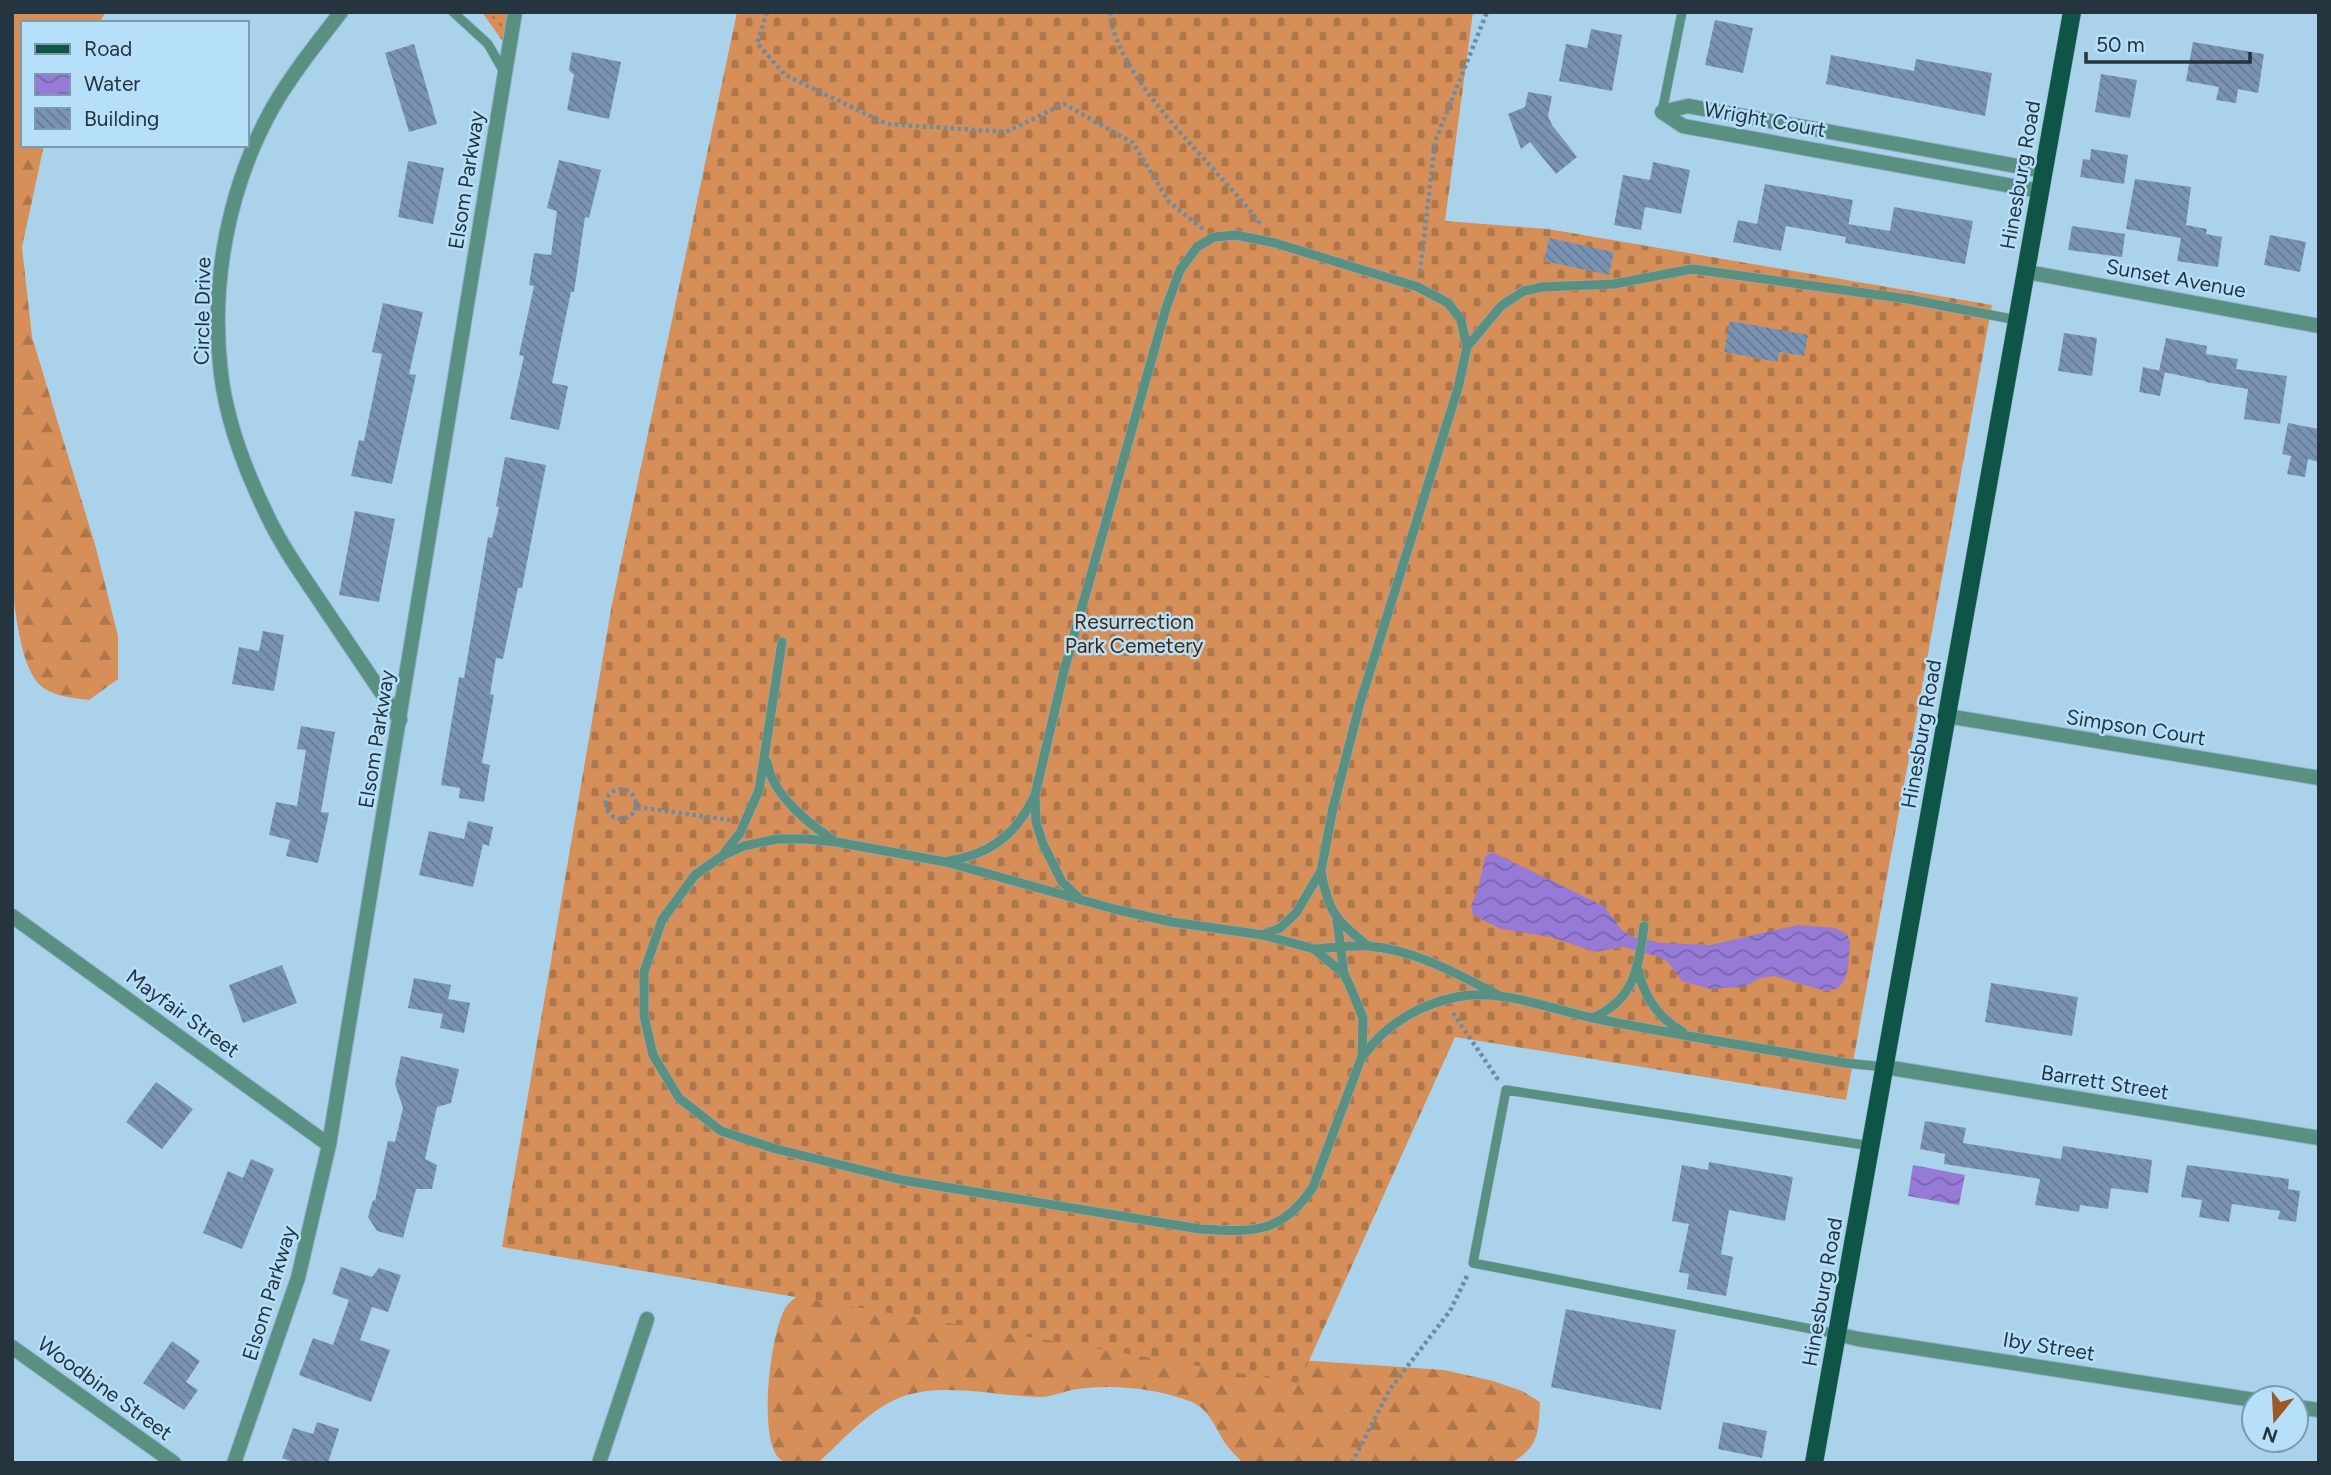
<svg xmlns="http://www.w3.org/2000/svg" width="2331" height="1475" font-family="Figtree,sans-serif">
<defs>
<pattern id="forest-firs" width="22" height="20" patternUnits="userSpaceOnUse" patternTransform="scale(1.75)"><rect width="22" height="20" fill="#d78f59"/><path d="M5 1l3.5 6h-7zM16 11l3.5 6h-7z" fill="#ae764b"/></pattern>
<pattern id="cemetery-stones" width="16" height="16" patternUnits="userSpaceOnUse" patternTransform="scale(1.75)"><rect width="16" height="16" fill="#d78f59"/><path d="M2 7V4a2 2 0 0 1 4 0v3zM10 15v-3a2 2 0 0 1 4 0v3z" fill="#ae764b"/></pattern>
<pattern id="park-dots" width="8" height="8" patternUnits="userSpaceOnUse" patternTransform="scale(1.75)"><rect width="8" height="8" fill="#d78f59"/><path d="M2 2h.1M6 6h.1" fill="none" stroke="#ae764b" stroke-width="1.8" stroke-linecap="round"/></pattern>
<pattern id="water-waves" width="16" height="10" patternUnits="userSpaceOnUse" patternTransform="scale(1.75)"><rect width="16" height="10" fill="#967ad6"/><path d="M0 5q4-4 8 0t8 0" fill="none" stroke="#7a65af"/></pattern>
<pattern id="building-back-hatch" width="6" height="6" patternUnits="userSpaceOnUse" patternTransform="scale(1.75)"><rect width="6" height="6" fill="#7b93b3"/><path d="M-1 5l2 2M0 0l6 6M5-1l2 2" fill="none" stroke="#657993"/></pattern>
</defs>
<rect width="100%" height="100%" fill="#aad2eb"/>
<!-- forest -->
<path fill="url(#forest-firs)" d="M12,12h94l-7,11h-76v122h21l-22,102 10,90 64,211 22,88v43l-29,21c-16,-2 -40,-4 -51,-17 -18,-21 -21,-66 -26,-93z
M806,1289l478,70 160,11 49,11 29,10 18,11c-2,31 0,44 -29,61h-268c-6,-6 -13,-13 -18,-20 -9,-14 -15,-33 -33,-41 -36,-14 -78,-18 -115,-13 -13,2 -25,8 -37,8 -43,-1 -92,-14 -133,-2 -35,11 -62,43 -89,68 -12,0 -33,4 -41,-7 -18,-23 -7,-124 9,-149 4,-6 14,-13 20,-18z"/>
<!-- cemetery -->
<path fill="url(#cemetery-stones)" d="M737,12h736l-28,209 103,8 444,76 -146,795 -391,-63 -156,346 -797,-136 110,-643z"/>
<!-- park -->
<path fill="url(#park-dots)" d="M482,12h31l-5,37z"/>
<!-- water -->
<path fill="url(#water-waves)" d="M1492,852l112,54 18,24 11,7 29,6 48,2 88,-20 37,3 12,6 3,8 -2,27 -4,12 -7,8 -12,2 -50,-15 -15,2 -12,7 -8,2 -30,2 -28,-8 -14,-19 -11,-6 -34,-9 -28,5 -44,-15 -50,-8 -28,-14 -2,-9 7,-17 7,-32z
M1913,1165l52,10 -6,30 -51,-9z"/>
<!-- building -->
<path fill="url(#building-back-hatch)" d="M1715,20l38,8 -10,45 -38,-8z
M1591,29l31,6 -10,56 -53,-10 7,-37 21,4z
M2193,42l71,12 -6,39 -20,-4 -2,14 -20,-3 3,-13 -33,-6z
M414,44l23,80 -28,8 -24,-79z
M572,52l49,10 -12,57 -42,-9 7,-35 -5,-5z
M1831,55l83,16 2,-12 76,14 -7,43 -159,-32z
M2101,74l36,6 -7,38 -35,-6z
M1528,92l24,4 -4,20 4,9 25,32 -21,17 -26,-32 -9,7 -13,-35 17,-7z
M2091,149l37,6 -4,29 -44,-7 3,-18 7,1z
M559,160l42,10 -12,48 -4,-1 -11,75h-3l-19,91 16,3 -9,44 -49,-11 14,-63 -5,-1 15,-69 -5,-1 5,-32 17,2 6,-44 -10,-3z
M408,161l36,7 -11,56 -35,-7z
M1653,162l37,8 -9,44 -36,-7 -4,23 -27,-5 9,-50 27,5z
M2135,179l56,8 -5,38 21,4 -1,5 16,3 -4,30 -41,-6 4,-23 -55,-9z
M1765,184l88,16 -7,37 -60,-11 -5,25 -48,-9 5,-22 19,4z
M1894,207l79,14 -8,43 -120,-21 3,-19 42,7z
M2072,226l53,8 -3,23 -54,-7z
M2270,235l36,7 -6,30 -36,-7z
M1549,238l65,14 -5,23 -65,-14z
M383,303l40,9 -14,62 7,1 -24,109 -41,-8 8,-36 5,1 18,-87 -10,-2z
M1730,321l78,14 -4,21 -25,-4 -1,10 -54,-10z
M2064,333l33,5 -5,38 -34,-5z
M2166,338l41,8 -1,8 32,5 -2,10 51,7 -7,48 -36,-5 4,-30 -43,-7v-1l-46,-10z
M2143,367l22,5 -5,24 -21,-4z
M2288,423l31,6v33l-11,-3 -3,18 -18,-3 4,-18 -9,-2z
M505,457l41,8 -24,123h-4l-15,71 -7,-1 -6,36 4,1 -12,68 8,2 -6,37 -25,-4 1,-10 -19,-3 18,-108 5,1 24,-141 4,1 7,-31 -3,-1z
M355,511l40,8 -16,83 -40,-7z
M263,631l21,4 -10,56 -42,-7 7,-37 20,4z
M301,726l34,6 -14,80 8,1 -11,50 -32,-7 4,-16 -21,-5 7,-33 21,4 9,-56 -9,-1z
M468,821l25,6 -4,19 -6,-2 -10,43 -54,-12 10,-44 35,8z
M282,965l15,38 -54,20 -14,-38z
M414,978l37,7 -3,14 22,4 -6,30 -24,-5 3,-14 -35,-6z
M1991,983l87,14 -6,39 -87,-14z
M401,1056l58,13 -8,34 -14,4 -12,52 12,6 -5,24h-16l-13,49 -26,-7 -9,-14 5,-17 2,1 13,-60 7,1 8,-34 -8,-24z
M156,1082l37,27 -31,40 -36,-27z
M1925,1121l41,7 -3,15 98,16 2,-13 89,14 -4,33 -37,-5 -3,21 -28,-4 -1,7 -44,-7 5,-26 -96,-15 1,-10 -25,-5z
M251,1159l23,10 -32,80 -39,-16 25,-62 15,7z
M1709,1162l84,15 -8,44 -56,-11 -8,44 12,3 -7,39 -39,-7 2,-15 -10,-2 10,-48 -17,-3 10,-56 26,5z
M2187,1165l102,14 -1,10 12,2 -4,31 -18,-3 2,-8 -48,-7 -3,18 -30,-5 3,-17 -21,-3z
M341,1267l31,10 7,-9 22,7 -13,37 -16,-5 -12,33 30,10 -19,52 -72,-27 14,-37 20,7 16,-45 -17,-6z
M1566,1309l110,21 -15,80 -110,-23z
M172,1341l28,20 -14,21 12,8 -14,20 -41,-27z
M317,1422l22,7 -11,34h-32l-14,-5 11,-30 20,6z
M1723,1422l44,9 -5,27 -44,-9z"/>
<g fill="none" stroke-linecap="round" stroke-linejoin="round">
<defs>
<path id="lane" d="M453,12l35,32 16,28
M1662,112l20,-100
M1467,347l34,-41 23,-15 18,-4 72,-3 78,-15 216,30 109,21
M767,762c5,33 41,61 66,78
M777,839h29l30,3 110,20 168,47 58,13 91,13 51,14 30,25 5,10 14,34 -1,38 -49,131c-32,48 -61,45 -113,42l-298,-49 -126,-31 -55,-18 -42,-33 -26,-43 -9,-39v-44l18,-52 33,-45 27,-19 22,-10z
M725,852l15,-19 19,-43 23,-148
M949,861c42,-7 67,-27 85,-64
M1321,871c7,41 15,49 47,75
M1078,897l-16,-15 -19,-38 -7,-22 -1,-27 29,-124 102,-363 14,-38 17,-23 17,-10 22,-2 39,8 143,44 30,16 13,17 6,27 -9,41 -98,315 -27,105 -12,63 -25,42 -16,15 -15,6
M1337,920l7,54
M1314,949c18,-1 36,-4 54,-3 48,4 89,28 130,49
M1638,969c6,28 20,49 45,63
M1592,1018c43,-18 46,-50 52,-92
M1364,1055c21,-30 56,-51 93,-58 44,-9 93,12 136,21 83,17 168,30 252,45l40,4
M1837,1334l-364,-71 33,-173 365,56"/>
<path id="street" d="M341,12c-24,31 -49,62 -68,95 -45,80 -63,177 -52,267 6,49 25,98 46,141 15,32 36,61 56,91 26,38 51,76 77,114
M1662,112l26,-6 356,65
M1662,112l21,14 357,65
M2027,272l292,54
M1947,716l372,62
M12,916l317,229
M1885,1067l434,71
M1837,1334l21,5 396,61
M12,1347l162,116
M2296,1407l23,3
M234,1463l64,-185 31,-133 186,-1133
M599,1463l48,-144"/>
<path id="primary" d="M1814,1463l258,-1451"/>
</defs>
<!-- lane casing -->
<use href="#lane" stroke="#8dafc5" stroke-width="10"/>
<!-- street casing -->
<use href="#street" stroke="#8dafc5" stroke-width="16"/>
<!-- primary casing -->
<use href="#primary" stroke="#8dafc5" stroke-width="19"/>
<!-- path -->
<path stroke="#6f8c9e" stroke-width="4.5" stroke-dasharray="3.5 3.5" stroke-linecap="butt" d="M767,12l-10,31 28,32 102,49 119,8 58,-28 69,39 36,59 34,27
M1110,12c5,68 111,158 152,214
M1420,272l15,-130 52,-130
M606 804a15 15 0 1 1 30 0a15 15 0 1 1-30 0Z
M637,807l93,13
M1453,1013l46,68
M1352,1463l38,-74 60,-78 18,-37"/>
<!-- lane -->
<use href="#lane" stroke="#599082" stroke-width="9"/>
<!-- street -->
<use href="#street" stroke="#599082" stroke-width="14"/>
<!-- primary -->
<use href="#primary" stroke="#0e5548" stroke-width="18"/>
</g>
<g text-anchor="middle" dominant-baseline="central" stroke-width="5" stroke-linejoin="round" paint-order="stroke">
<!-- street labels -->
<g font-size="21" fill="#25353f" stroke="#b6dff9">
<text transform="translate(1765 119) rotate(10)">Wright Court</text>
<text transform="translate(2020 175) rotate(-80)">Hinesburg Road</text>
<text transform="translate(466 180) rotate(-81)">Elsom Parkway</text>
<text transform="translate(2176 278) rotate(10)">Sunset Avenue</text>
<text transform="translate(202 311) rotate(-89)">Circle Drive</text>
<text transform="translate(2136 727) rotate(9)">Simpson Court</text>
<text transform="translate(1921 734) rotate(-80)">Hinesburg Road</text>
<text transform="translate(376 739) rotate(-81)">Elsom Parkway</text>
<text transform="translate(183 1013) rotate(36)">Mayfair Street</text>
<text transform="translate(2105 1082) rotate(9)">Barrett Street</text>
<text transform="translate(1822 1292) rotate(-80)">Hinesburg Road</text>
<text transform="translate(269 1293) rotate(-73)">Elsom Parkway</text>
<text transform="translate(2049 1346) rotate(9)">Iby Street</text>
<text transform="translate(105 1388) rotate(36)">Woodbine Street</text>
</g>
<!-- park labels -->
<g font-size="21" fill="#4a2709" stroke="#b6dff9">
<text x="1134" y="621">Resurrection<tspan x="1134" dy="24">Park Cemetery</tspan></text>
</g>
</g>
<!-- border -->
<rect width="2331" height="1475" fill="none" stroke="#25353f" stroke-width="28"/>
<!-- legend -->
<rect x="21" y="21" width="228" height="126" fill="#b6dff9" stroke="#7c9baf" stroke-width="2"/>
<rect x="35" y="44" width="35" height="10" fill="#0e5548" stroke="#7c9baf" stroke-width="2"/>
<text x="84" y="56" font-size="21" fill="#25353f">Road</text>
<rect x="35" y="74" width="35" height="21" fill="url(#water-waves)" stroke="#7c9baf" stroke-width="2"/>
<text x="84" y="91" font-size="21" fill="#25353f">Water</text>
<rect x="35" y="108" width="35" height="21" fill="url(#building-back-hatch)" stroke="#7c9baf" stroke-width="2"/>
<text x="84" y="126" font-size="21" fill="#25353f">Building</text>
<!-- north arrow -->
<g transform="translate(2275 1419) rotate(198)"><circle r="33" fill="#b6dff9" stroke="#7c9baf" stroke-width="2"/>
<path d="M0-5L12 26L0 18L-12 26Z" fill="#9b5a25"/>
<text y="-10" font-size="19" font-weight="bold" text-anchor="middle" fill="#25353f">N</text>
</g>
<!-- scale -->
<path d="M2086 52v10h164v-10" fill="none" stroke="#25353f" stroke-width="3.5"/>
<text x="2096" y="52" font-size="21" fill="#25353f" stroke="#b6dff9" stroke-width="5" paint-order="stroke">50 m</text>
</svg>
